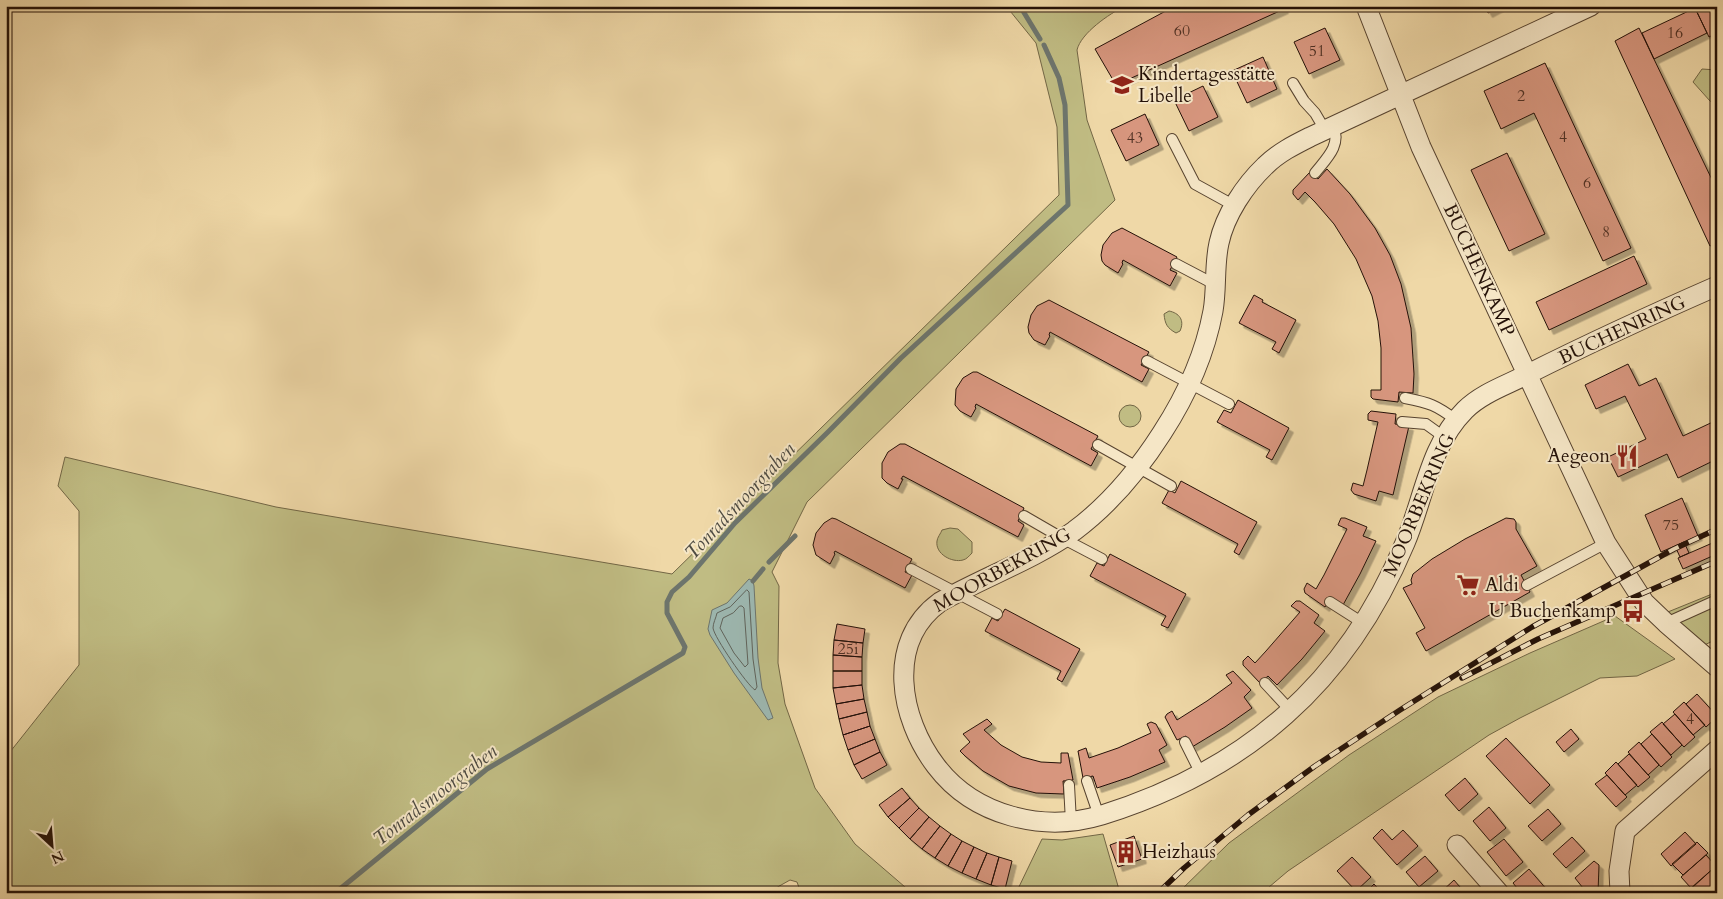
<svg xmlns="http://www.w3.org/2000/svg" width="1723" height="899" font-family="Cardo,serif">
<defs>
<filter id="shadow"><feDropShadow dx="4.5" dy="4.5" stdDeviation="0" flood-color="#0004"/></filter>
</defs>
<rect width="100%" height="100%" fill="#efd8a7"/>
<filter id="stains"><feTurbulence type="fractalNoise" baseFrequency=".004" numOctaves="4"/><feColorMatrix values="0 0 0 0 .2 0 0 0 0 .09 0 0 0 0 .02 0 0 0 .5 -.17"/></filter>
<radialGradient id="worn" r=".72"><stop offset=".6" stop-color="#630" stop-opacity="0"/><stop offset="1" stop-color="#630" stop-opacity=".3"/></radialGradient>
<!-- green -->
<path fill="#c0bc83" stroke="#726645" d="M1006,6h119c-16,8 -44,27 -48,44l10,70 28,80 -308,302 -35,70 7,14 -1,77 7,41 30,84 40,56 57,49h-111l-4,-11 -7,-2 -23,13h-761v-136l73,-92v-154l-21,-25 7,-29 211,50 396,67 387,-379 -2,-68 -21,-84z
M1702,69l15,1v36l-7,-5 -17,-19z
M1169,311c10,2 16,9 11,20l-4,2c-9,-5 -11,-9 -12,-19z
M1119 416a11 11 0 1 1 22 0a11 11 0 1 1-22 0Z
M950,528l8,1 14,13v11c-3,3 -5,6 -9,7 -11,3 -28,-6 -26,-19 0,-3 4,-8 5,-11z
M1717,592v47l-21,10 -38,-33z
M1615,616l60,43 -38,17 -37,2 -80,40 -31,17 -201,136 -26,22h-84l51,-50 120,-88 89,-58 92,-44z
M1103,834l17,59h-104l26,-54 20,1z"/>
<!-- water -->
<path fill="#9db8b1" stroke="#6d756d" d="M749,579l4,2 1,5 4,72 4,30 11,30 -5,2 -34,-47 -24,-38 -2,-6 4,-19 15,-7z"/>
<g fill="none" stroke-linecap="round" stroke-linejoin="round">
<!-- shore -->
<path stroke="#60645c" stroke-width="1" d="M747,590l2,2 4,67 4,28 -2,3c-8,-5 -41,-53 -42,-62 0,-5 3,-10 4,-15l13,-6z
M740,606h2l2,2 4,56 -3,3 -11,-14 -14,-25 3,-10 10,-5z"/>
<!-- stream -->
<path stroke="#6d756d" stroke-width="5" d="M1020,6l20,33
M769,562l26,-26
M753,581l10,-12
M335,893l152,-124 196,-116 2,-6 -18,-34v-11l5,-10 17,-15 46,-54 93,-91 73,-74 167,-153 -3,-100 -6,-27 -15,-33"/>
</g>
<!-- building -->
<path fill="#d7967e" stroke="#241107" filter="url(#shadow)" d="M1175,6h108l1,3 -168,76 -21,-36z
M1484,6h17l-13,7z
M1700,6h17v27l-8,4 -14,-29z
M1695,8l12,25 -53,26 -12,-26z
M1325,28l15,32 -31,14 -15,-32z
M1639,28l78,162v53l-7,3 -95,-205z
M1263,57l14,32 -30,14 -15,-32z
M1545,63l86,185 -28,13 -69,-148 -33,16 -17,-38z
M1203,86l15,31 -29,14 -15,-31z
M1145,114l14,31 -33,16 -15,-31z
M1507,153l38,81 -36,17 -38,-81z
M1327,169l23,25 25,34 15,27 11,29 10,44 3,46 -1,19 -14,-1 -1,10 -25,-3 -2,-2v-7h10v-42l-3,-27 -6,-25 -16,-37 -22,-35 -19,-22 -10,-10 -7,8 -5,-6v-4l17,-18 8,7z
M1122,228l55,29 -7,13 7,3 -7,13 -47,-26 -1,3 1,1 -5,9 -13,-8 -3,-4 -1,-6 2,-10 9,-12z
M1634,256l13,28 -98,46 -13,-28z
M1254,295l9,5 -1,2 34,18 -17,33 -7,-4 4,-7 -37,-19z
M1049,300l100,52 -8,13 8,4 -7,13 -92,-50 -1,3 1,1 -5,9 -11,-5 -5,-7 -1,-6 3,-12 6,-9z
M1628,364l11,22 17,-8 27,58 34,-16v39l-39,19 -11,-24 -49,23 -10,-20 38,-18 -21,-43 -29,13 -11,-24z
M973,372h4l121,64 -7,13 7,4 -7,13 -115,-62 -1,3 1,1 -5,9 -11,-6 -5,-6 1,-16 7,-11z
M1238,400l51,28 -17,32 -6,-3 4,-7 -53,-28 7,-12 7,3z
M1371,411l25,3 -1,10 14,2 -16,69 -14,-4 -3,10 -22,-7 -3,-4 2,-7 10,3 4,-16 11,-48 -10,-2v-6z
M900,444h5l119,64 -6,13 6,4 -6,12 -115,-61 -2,3h2l-5,10 -11,-6 -5,-5v-15l6,-11z
M1181,481l76,41 -18,33 -5,-3 4,-8 -76,-41 7,-13 6,3z
M1682,498l16,38 -37,16 -16,-37z
M832,518l4,1 76,40 -7,13 7,3 -7,13 -70,-37 -1,2 1,1 -5,10 -14,-9 -3,-10 3,-12 8,-10z
M1341,518h4l22,9 -4,9 13,5 -16,33 -17,31 -12,-7 -6,9 -20,-14 -1,-4 3,-6 9,6 8,-14 23,-46 -9,-4z
M1506,518l8,1 2,3v7l21,37 -16,9 9,17 -104,59 -10,-18 9,-5 -22,-40 9,-4 -1,-4 2,-6 19,-15 33,-20z
M1717,541v13l-34,15 -5,-11z
M1684,542l5,11 -9,4 -5,-11z
M1110,554l76,40 -18,34 -7,-3 5,-9 -76,-40 7,-13 7,3z
M1296,601h4l19,14 -5,8 11,8 -23,28 -25,26 -9,-9 -8,7 -17,-18v-4l5,-5 7,7 11,-12 34,-39 -9,-6z
M1005,609l75,40 -18,33 -5,-3 4,-8 -76,-40 7,-13 6,3z
M837,624l28,5 -2,14 -29,-3z
M834,640l29,3 -1,14 -29,-2z
M833,655l29,2v14h-29z
M833,671h29v14l-29,3z
M1233,671l18,19 -7,7 8,11 -27,19 -33,20 -6,-11 -9,4 -12,-23 2,-3 5,-3 5,9 30,-19 25,-18 -6,-8z
M862,685l2,14 -28,5 -3,-16z
M1697,694l20,22v1l-11,10 -20,-23z
M864,699l3,13 -28,7 -3,-15z
M1684,702l21,23 -12,10 -20,-23z
M867,712l3,14 -27,9 -4,-16z
M1675,714l20,23 -11,10 -21,-23z
M987,719l5,5 -8,6 17,15 21,12 19,5 20,1v-10h7l5,27 -10,1 1,13 -28,-1 -27,-7 -26,-15 -18,-15 -5,-5 10,-9 -7,-8z
M1151,722l5,2 11,21 -8,5 6,12 -35,15 -33,11 -4,-12 -10,2 -5,-27 8,-3 3,10 29,-10 33,-15 -4,-9z
M1662,722l20,23 -11,10 -21,-23z
M870,726l5,13 -27,11 -5,-15z
M1571,729l8,10 -15,13 -8,-10z
M1652,734l20,23 -11,10 -20,-23z
M1506,738l44,47 -20,19 -44,-48z
M875,739l5,13 -26,13 -6,-15z
M1639,742l20,23 -11,10 -20,-23z
M880,752l7,13 -25,14 -8,-14z
M1629,754l21,23 -12,10 -20,-23z
M1616,762l21,23 -12,10 -20,-22z
M1607,775l20,22 -11,10 -21,-23z
M1465,778l13,16 -19,17 -14,-16z
M902,788l8,10 -22,19 -9,-12z
M910,798l9,10 -20,20 -11,-11z
M1489,807l17,21 -16,13 -17,-20z
M919,808l10,9 -19,22 -11,-11z
M1548,809l13,15 -19,17 -14,-15z
M929,817l11,9 -18,23 -12,-10z
M940,826l11,8 -16,24 -13,-9z
M1382,829l10,11 11,-10 15,16 -21,19 -24,-27z
M1685,832l11,12 -25,22 -10,-12z
M951,834l11,7 -14,25 -13,-8z
M1134,836l8,23 -24,8 -8,-22z
M1572,837l13,14 -19,17 -13,-14z
M1504,839l19,23 -17,14 -19,-24z
M962,841l12,6 -12,26 -14,-7z
M1697,842l11,11 -25,22 -11,-11z
M974,847l13,6 -11,26 -14,-6z
M987,853l12,4 -8,28 -15,-6z
M1706,855l10,11 -25,22 -10,-11z
M1425,856l13,15 -19,16 -13,-15z
M999,857l13,4 -7,28 -14,-4z
M1352,857l19,20 -15,14 -19,-20z
M1594,861l5,4 -1,28h-11l-12,-15z
M1717,865v21l-8,7h-11l-5,-6z
M1529,869l19,22 -2,2h-25l-8,-10z
M1454,880l11,13h-25z
M1374,884l8,9h-17z
M1717,886v7h-8z"/>
<g fill="none" stroke-linecap="round" stroke-linejoin="round">
<defs>
<path id="lane" d="M1293,83l11,18 11,12 10,17
M1172,139l23,45 40,22
M1315,173c11,-14 27,-28 18,-47
M1176,264l40,21
M1147,361l82,43
M1405,398c25,5 31,7 51,22
M1402,422l24,2 18,13
M1098,445l73,41
M1024,516l38,22 40,21
M911,569l86,45
M1527,585l79,-42
M1330,602l33,21
M1666,623l51,-23
M1265,683l26,28
M1185,742l16,32
M1087,781l12,35
M1069,785l2,37"/>
<path id="street" d="M1366,6l55,141 185,396 38,59 22,21 51,44
M1591,6l-281,131c-16,8 -32,16 -45,29 -20,19 -40,49 -46,77 -5,22 -2,45 -6,68 -8,43 -27,85 -51,122 -23,36 -53,72 -88,98 -41,29 -90,46 -134,71 -55,40 -40,117 -4,164 38,50 107,67 166,49 144,-45 244,-131 303,-272 19,-44 24,-97 60,-133 17,-17 42,-25 63,-36 62,-31 125,-60 189,-88
M1457,845l42,48
M1620,893l-1,-22 6,-40 92,-81"/>
</defs>
<!-- lane casing -->
<use href="#lane" stroke="#57432f" stroke-width="12"/>
<!-- street casing -->
<use href="#street" stroke="#57432f" stroke-width="21"/>
<!-- lane -->
<use href="#lane" stroke="#f5e6c6" stroke-width="10"/>
<!-- street -->
<use href="#street" stroke="#f5e6c6" stroke-width="19"/>
<defs>
<path id="rail" d="M1462,678l76,-39 179,-78
M1158,893l26,-25 64,-53 67,-49 85,-56 132,-83 142,-78 43,-20"/>
</defs>
<!-- rail casing -->
<use href="#rail" stroke="#241107" stroke-width="5.5"/>
<!-- rail -->
<use href="#rail" stroke="#f5e6c6" stroke-width="4" stroke-dasharray="11" stroke-linecap="butt"/>
</g>
<!-- icons -->
<defs>
<symbol id="school-bare" viewBox="-9 -9 18 18"><path d="M0-5L7-2L0 1L-7-2ZM-4 1L0 2.5L4 1V4Q0 6-4 4Z" fill="#8f2418" stroke="#f5e6c6" stroke-width="2.5" paint-order="stroke"/></symbol>
<symbol id="restaurant-bare" viewBox="-9 -9 18 18"><path d="M-5-6h1v4h1v-4h1v4h1v-4h1v5L-1.5 .5V6h-2V.5L-5-1ZM5-6V6H3V1.5H1.5Q1.5-4 5-6Z" fill="#8f2418" stroke="#f5e6c6" stroke-width="2.5" paint-order="stroke"/></symbol>
<symbol id="supermarket-bare" viewBox="-9 -9 18 18"><path d="M-6-5.5h2.5l.6 2H6L4.5 2H-2.5L-4.4-4H-6ZM-1.5 3.2a1.3 1.3 0 1 0 .1 0ZM3 3.2a1.3 1.3 0 1 0 .1 0Z" fill="#8f2418" stroke="#f5e6c6" stroke-width="2.5" paint-order="stroke"/></symbol>
<symbol id="bus-bare" viewBox="-9 -9 18 18"><path d="M-5-6H5V4H4V6H2V4H-2V6H-4V4H-5ZM-3.5-4V0h7V-4ZM-3.5 1.2v1.5H-2V1.2ZM2 1.2v1.5H3.5V1.2Z" fill="#8f2418" stroke="#f5e6c6" stroke-width="2.5" paint-order="stroke"/></symbol>
<symbol id="building-bare" viewBox="-9 -9 18 18"><path d="M-4-6H4V6H1V3H-1V6H-4ZM-2.5-4.3h1.7v1.8h-1.7ZM.8-4.3h1.7v1.8H.8ZM-2.5-1h1.7V.8h-1.7ZM.8-1h1.7V.8H.8Z" fill="#8f2418" stroke="#f5e6c6" stroke-width="2.5" paint-order="stroke"/></symbol>
</defs>
<g fill-rule="evenodd">
<use href="#school-bare" x="1106" y="69" width="32" height="32"/>
<use href="#restaurant-bare" x="1611" y="440" width="32" height="32"/>
<use href="#supermarket-bare" x="1452" y="569" width="32" height="32"/>
<use href="#bus-bare" x="1617" y="595" width="32" height="32"/>
<use href="#building-bare" x="1110" y="836" width="32" height="32"/>
</g>
<g text-anchor="middle" dominant-baseline="central" stroke-width="4" stroke-linejoin="round" paint-order="stroke">
<!-- number labels -->
<g font-size="16" fill="#513225">
<text x="1182" y="31">60</text>
<text x="1675" y="33">16</text>
<text x="1317" y="51">51</text>
<text x="1521" y="96">2</text>
<text x="1563" y="137">4</text>
<text x="1135" y="138">43</text>
<text x="1587" y="183">6</text>
<text x="1606" y="232">8</text>
<text x="1671" y="525">75</text>
<text x="848" y="649">25i</text>
<text x="1690" y="719">4</text>
</g>
<!-- poi labels -->
<g font-size="19" fill="#241107" stroke="#f5e6c6" text-anchor="start">
<text x="1138" y="74">Kindertagesstätte<tspan x="1138" dy="22">Libelle</tspan></text>
<text x="1610" y="456" text-anchor="end">Aegeon</text>
<text x="1485" y="585">Aldi</text>
<text x="1616" y="611" text-anchor="end">U Buchenkamp</text>
<text x="1142" y="852">Heizhaus</text>
</g>
<!-- street labels -->
<g font-size="19" fill="#241107" stroke="#f5e6c6">
<text transform="translate(1479 270) rotate(65)">BUCHENKAMP</text>
<text transform="translate(1622 330) rotate(-25)">BUCHENRING</text>
<text transform="translate(1419 505) rotate(-67)">MOORBEKRING</text>
<text transform="translate(1002 570) rotate(-29)">MOORBEKRING</text>
</g>
<!-- water labels -->
<g font-size="20" font-style="italic" fill="#4e4b42" stroke="#f5e6c6">
<text transform="translate(740 501) rotate(-47)">Tonradsmoorgraben</text>
<text transform="translate(435 795) rotate(-38)">Tonradsmoorgraben</text>
</g>
</g>
<!-- margin -->
<rect width="1723" height="899" fill="none" stroke="#efd8a7" stroke-width="25"/>
<rect x="8" y="8" width="1708" height="884" fill="none" stroke="#241107" stroke-width="2.5"/>
<rect x="12" y="12" width="1698" height="874" fill="none" stroke="#241107"/>
<!-- north arrow -->
<g transform="translate(52 846) rotate(154)" stroke="#f5e6c6" stroke-width="4" paint-order="stroke">
<path d="M0-4L9 19L0 12L-9 19Z" fill="#241107"/>
<text y="-8" font-size="14" font-weight="bold" text-anchor="middle" fill="#241107">N</text>
</g>
<rect width="100%" height="100%" filter="url(#stains)"/>
<rect width="100%" height="100%" fill="url(#worn)"/>
</svg>
